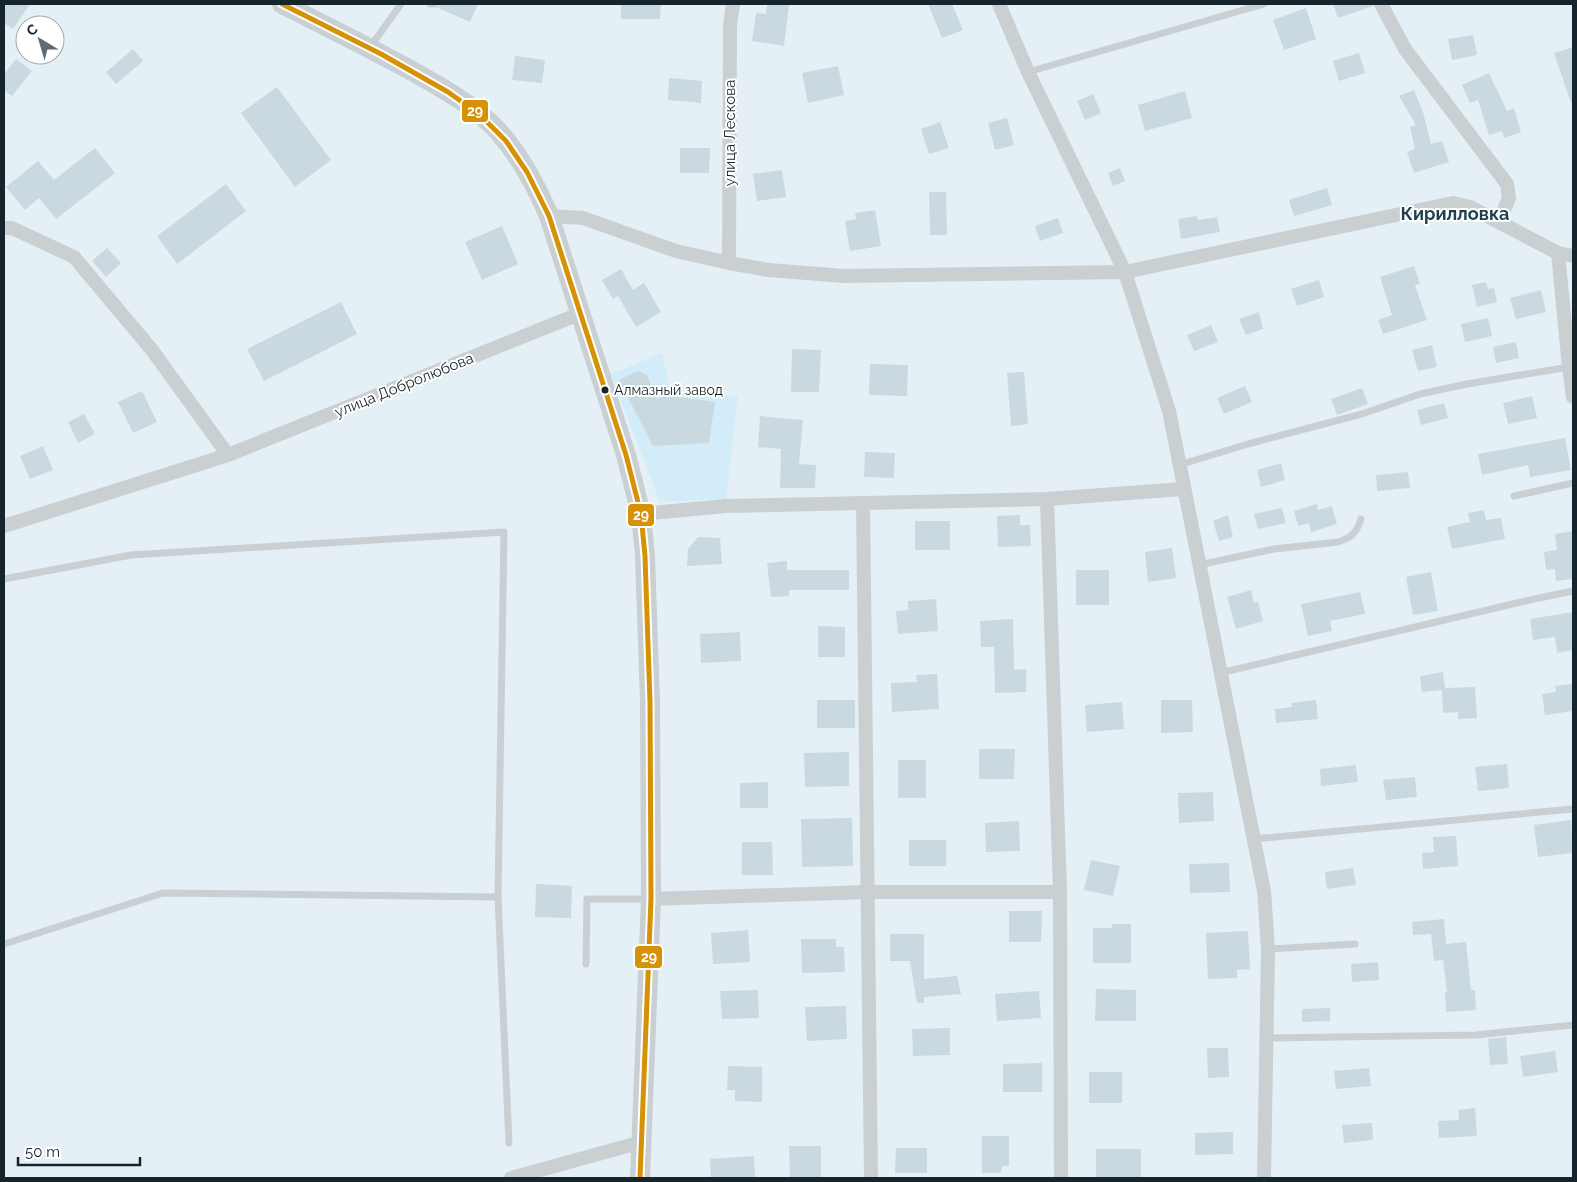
<svg xmlns="http://www.w3.org/2000/svg" width="1577" height="1182" font-family="Raleway,sans-serif">
<rect width="100%" height="100%" fill="#e4f0f6"/>
<!-- built -->
<path fill="#d3ecf9" d="M662,353l7,33 69,11 -12,102 -66,3 -49,-128z"/>
<!-- building -->
<path fill="#cad9e0" d="M4,4h26l-17,25 -9,-6z
M440,4h38l-8,18 -32,-14z
M621,4h40l-1,15h-39z
M767,4l22,1 -5,41 -32,-5 4,-28 10,1z
M928,4h24l11,26 -21,8z
M1333,4h39l1,2 -35,12z
M1306,8l10,31 -32,11 -11,-30z
M1473,35l4,20 -25,5 -4,-21z
M1573,47v56h-2l-17,-50z
M133,49l10,12 -27,23 -10,-12z
M1359,53l6,20 -26,8 -6,-20z
M515,56l30,4 -3,23 -30,-3z
M16,59l16,12 -20,25 -8,-6v-16z
M838,66l6,29 -36,8 -6,-30z
M1489,73l18,38 7,-3 7,24 -17,6 -2,-7 -13,4 -11,-35 -8,3 -8,-18z
M669,78l33,3 -1,22 -33,-3z
M277,87l54,73 -36,27 -54,-74z
M1414,90l9,22 8,32 11,-3 7,21 -35,11 -7,-21 8,-3 -5,-22 6,-2 -17,-29z
M1185,91l7,27 -47,13 -7,-26z
M1093,94l8,19 -16,7 -8,-19z
M1007,118l7,27 -19,5 -7,-27z
M940,122l9,26 -20,6 -8,-25z
M95,148l20,25 -59,46 -17,-21 -14,12 -19,-23 32,-26 16,19z
M680,148h30l-1,25h-29z
M1120,168l5,13 -12,5 -5,-13z
M782,170l4,27 -29,4 -4,-27z
M226,184l20,27 -69,53 -20,-28z
M1327,188l5,17 -38,11 -5,-16z
M929,192h17l1,43h-17z
M875,210l6,36 -31,5 -5,-30 11,-2 -1,-6z
M1197,216l1,4 19,-3 3,15 -39,7 -3,-20z
M1058,218l5,15 -23,8 -5,-15z
M502,226l16,38 -36,16 -17,-38z
M107,248l14,15 -15,14 -14,-16z
M1414,266l6,18 -5,1 12,35 -44,14 -5,-14 14,-5 -12,-38z
M621,269l12,21 11,-7 17,29 -25,15 -18,-31 -5,3 -11,-19z
M1319,280l5,17 -27,9 -6,-17z
M1486,282l2,7 6,-1 3,14 -20,5 -5,-22z
M1541,290l5,22 -30,7 -6,-21z
M341,302l16,32 -93,47 -17,-32z
M1259,312l4,17 -17,6 -7,-16z
M1488,318l4,18 -27,6 -4,-18z
M1211,325l7,17 -24,9 -7,-16z
M1516,342l3,16 -23,5 -3,-16z
M1432,345l5,22 -19,4 -6,-21z
M792,349l29,1 -2,42h-28z
M870,364l38,1 -1,31 -38,-1z
M638,371l9,4 10,24 9,-4 49,7 -6,41 -56,3 -34,-66z
M1024,372l4,52 -17,2 -4,-53z
M1245,386l7,16 -28,12 -7,-16z
M1362,388l6,16 -31,11 -6,-16z
M142,391l15,31 -24,11 -15,-31z
M1532,396l5,22 -29,6 -5,-21z
M1444,403l4,15 -27,7 -4,-15z
M84,414l11,20 -17,9 -10,-21z
M760,416l43,4 -4,44 17,1 -1,23h-35l1,-39 -23,-2z
M1565,438l6,32 -41,7 -2,-12 -46,10 -4,-21z
M43,446l10,24 -23,9 -10,-23z
M865,452l30,1 -1,25 -30,-1z
M1281,463l4,17 -24,7 -4,-17z
M1408,472l2,16 -33,3 -1,-16z
M1317,504l1,6 14,-4 5,18 -26,8 -2,-9 -11,3 -4,-15z
M1282,508l4,15 -28,6 -4,-15z
M1484,510l2,10 15,-2 4,21 -53,10 -5,-22 23,-5 -2,-9z
M1020,515v10h10l1,21 -33,1 -1,-31z
M1228,515l5,22 -14,4 -6,-20z
M915,521h35v29h-35z
M1573,531v48l-17,2 -1,-12 -9,1 -2,-18 13,-2 -2,-16z
M698,537l22,1 2,26 -35,2 1,-17z
M1172,548l4,30 -28,4 -3,-30z
M787,561v9h62v20h-60v6l-18,1 -4,-34z
M1076,570h33v35h-33z
M1431,572l7,39 -25,4 -7,-38z
M1251,590l3,13 4,-1 5,19 -27,8 -9,-32z
M1360,592l5,22 -35,7 2,10 -24,5 -7,-32z
M936,599l2,32 -40,3 -2,-23 12,-1v-9z
M1573,612v38l-16,3 -2,-16 -22,3 -3,-21z
M1013,619l1,51 12,-1v23l-31,1 -1,-46h-13l-1,-26z
M818,626l27,1v30h-27z
M740,632l1,29 -40,2 -1,-29z
M1443,672l2,16 30,-1 2,31 -19,1v-7l-15,1 -1,-23 -20,2 -2,-16z
M937,674l2,35 -47,3 -1,-29 26,-1 -1,-7z
M1573,684v27l-28,4 -3,-21 14,-2 -1,-6z
M817,700h38v28h-38z
M1161,700h31l1,32 -32,1z
M1316,700l2,19 -42,4 -1,-14 17,-2 -1,-4z
M1122,702l2,27 -37,3 -2,-27z
M979,749h36l-1,30h-35z
M849,752v34l-44,1 -1,-34z
M898,760h28v38h-28z
M1507,764l2,24 -31,3 -3,-24z
M1356,765l2,17 -37,4 -1,-17z
M1415,777l2,20 -31,3 -3,-20z
M768,782v26h-28v-25z
M1213,792l1,29 -35,2 -1,-30z
M852,818l1,48 -51,1 -1,-48z
M1571,820l2,33 -35,4 -4,-32z
M1019,821l1,30 -34,1 -1,-29z
M1456,836l2,30 -35,3 -1,-16 12,-1 -1,-15z
M909,840h37v26h-37z
M742,842h30l1,33h-31z
M1091,860l29,6 -7,30 -29,-6z
M1229,863l1,29 -40,1 -1,-29z
M1353,868l3,17 -29,4 -2,-17z
M536,884l36,2 -1,32 -36,-1z
M1009,911h33l-1,31h-32z
M1444,919l2,25 20,-2 5,48h4l1,20 -30,2 -1,-20h2l-4,-32 -9,1 -3,-27 -18,1 -1,-13z
M1112,924h19v39h-38v-35h19z
M748,930l2,32 -37,2 -2,-31z
M1248,931l2,38 -13,1v8l-29,1 -2,-46z
M890,934h34v45l33,-3 4,18 -37,3v6h-7l-7,-42h-20z
M801,939h35v8h8l1,25 -43,1z
M1378,962l1,18 -27,2 -1,-18z
M1096,989l40,1v31h-41z
M758,990l1,28 -37,1 -2,-28z
M1039,991l2,27 -44,3 -2,-27z
M846,1006l1,33 -40,2 -2,-34z
M1330,1008v13l-28,1v-13z
M950,1028v27l-37,1 -1,-27z
M1506,1037l2,27 -18,1 -2,-26z
M1207,1048h21l1,29 -21,1z
M1555,1051l3,21 -35,5 -3,-21z
M1042,1063v29h-39v-28z
M728,1066l34,1v35l-27,-1v-11h-8z
M1369,1068l2,18 -35,3 -2,-18z
M1089,1072h33v31h-33z
M1475,1108l2,28 -38,2 -1,-17 21,-1 -1,-10z
M1372,1123l1,17 -29,3 -2,-18z
M1233,1132v22l-38,1v-22z
M982,1136h27v30h-7l-1,7h-19z
M789,1146h32v32h-31z
M896,1148h31v25h-32z
M1096,1149h45v29h-45z
M754,1156l1,22h-44l-1,-19z"/>
<g fill="none" stroke-linecap="round" stroke-linejoin="round">
<!-- service -->
<path stroke="#cacfd1" stroke-width="7" d="M430,4h5
M371,46l30,-42
M1028,72l236,-68
M1179,465l69,-21 114,-30 58,-20 47,-10 102,-17
M1514,496l59,-13
M1199,565l75,-16 64,-7c14,-5 18,-8 23,-23
M4,579l127,-24 373,-23 -6,365 11,246
M1220,673l314,-74 39,-8
M1253,839l320,-30
M4,944l159,-51 335,4
M1268,949l87,-5
M586,964l1,-65h61
M1267,1038l209,-3 97,-10"/>
<!-- minor -->
<path stroke="#cacfd1" stroke-width="14" d="M999,4l29,68 97,200 44,139 95,480 4,58 -4,229
M1381,4l24,45 102,135 2,14 -10,24
M549,216l34,2 93,33 53,12 40,7 75,6 281,-4 328,-69 17,4 88,46 15,3
M4,228h8l62,29 78,93 76,105
M1558,253l11,114 4,30
M729,263l1,-238 3,-21
M1047,499l13,393 1,286
M863,503l8,675
M641,514l85,-8 321,-7 136,-10
M4,526l224,-71 351,-141
M651,899l217,-7h192
M511,1178l131,-36"/>
<!-- secondary -->
<path stroke="#cacfd1" stroke-width="20" d="M282,4c44,22 88,44 132,68 30,17 61,34 84,59 23,26 38,54 51,85l77,239 15,59 4,42 5,146 1,197 -11,279"/>
<defs>
<path id="bus-1" d="M282,4l99,50 67,38 31,22 27,27 21,31 22,44 77,239 15,59 4,42 5,146 1,197 -11,279"/>
</defs>
<!-- bus-1 casing -->
<use href="#bus-1" stroke="#fff" stroke-width="9"/>
<!-- bus-1 -->
<use href="#bus-1" stroke="#d59206" stroke-width="5"/>
</g>
<!-- markers -->
<circle fill="#16242b" stroke="#fff" stroke-width="2" cx="605" cy="390" r="4.5"/>
<g text-anchor="middle" dominant-baseline="central" stroke-width="4" stroke-linejoin="round" paint-order="stroke">
<!-- bus labels -->
<g font-size="14" fill="#16242b" stroke="#fff" text-anchor="start">
<text x="614" y="390">Алмазный завод</text>
</g>
<!-- street labels -->
<g font-size="15" fill="#16242b" stroke="#fff">
<text transform="translate(730 133) rotate(-90)">улица Лескова</text>
<text transform="translate(404 385) rotate(-22)">улица Добролюбова</text>
</g>
<!-- quarter labels -->
<g font-size="18" font-weight="bold" fill="#1f404f" stroke="#fff">
<text x="1455" y="213">Кирилловка</text>
</g>
</g>
<g stroke="#fff" stroke-width="2">
<rect x="461" y="99" width="28" height="24" rx="5" fill="#d59206"/>
<rect x="627" y="503" width="28" height="24" rx="5" fill="#d59206"/>
<rect x="634" y="945" width="29" height="24" rx="5" fill="#d59206"/>
</g>
<g font-size="14" text-anchor="middle" font-weight="bold" fill="#fff">
<text x="475" y="116">29</text>
<text x="641" y="520">29</text>
<text x="649" y="962">29</text>
</g>
<!-- border -->
<rect width="1577" height="1182" fill="none" stroke="#16242b" stroke-width="10"/>
<!-- north arrow -->
<g transform="translate(40 40) rotate(322)"><circle r="24" fill="#ffffff" stroke="#a2a7aa"/>
<path d="M0-4L9 19L0 12L-9 19Z" fill="#5e6b72"/>
<text y="-8" font-size="14" font-weight="bold" text-anchor="middle" fill="#16242b">С</text>
</g>
<!-- scale -->
<path d="M18 1157v8h122v-8" fill="none" stroke="#16242b" stroke-width="2.5"/>
<text x="25" y="1157" font-size="15" fill="#16242b" stroke="#ffffff" stroke-width="4" paint-order="stroke">50 m</text>
</svg>
